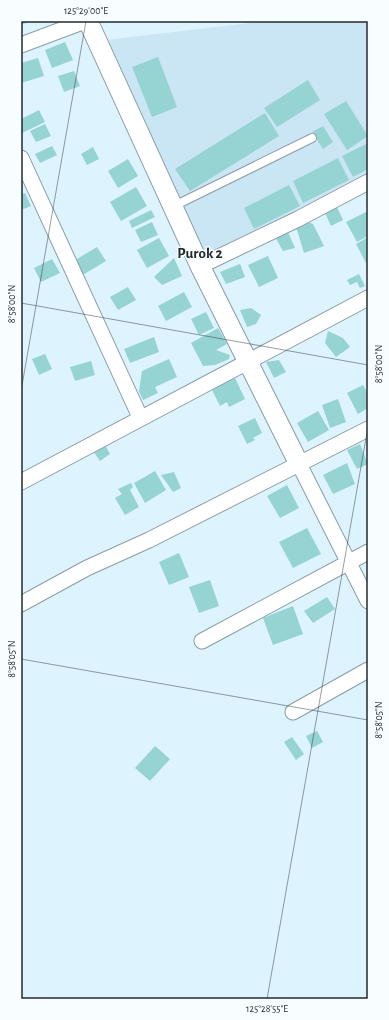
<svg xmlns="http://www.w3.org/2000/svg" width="389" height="1020" font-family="'Alegreya Sans',sans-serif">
<rect width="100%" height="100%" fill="#ddf3fd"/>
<!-- built -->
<path fill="#cae6f4" d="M266,21h102v152l-161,83 -101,-216z"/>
<!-- building -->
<path fill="#96d3d3" d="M21,21h11l-11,4z
M65,42l8,18 -21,8 -7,-18z
M158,57l19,50 -25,10 -20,-50z
M38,58l6,18 -23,7v-20z
M74,71l6,15 -16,6 -6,-16z
M308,80l12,20 -43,27 -13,-19z
M346,101l22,35 -21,14 -23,-36z
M39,110l6,12 -23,11 -1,-14z
M265,113l14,23 -89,55 -15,-22z
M45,124l6,12 -15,6 -6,-11z
M323,126l10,16 -10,7 -11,-17z
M368,143v26l-15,8 -11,-21z
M52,146l5,9 -17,8 -5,-9z
M93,147l6,12 -12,6 -6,-11z
M338,158l11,22 -46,23 -10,-22z
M128,159l10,17 -20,12 -10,-17z
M289,185l11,21 -46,23 -10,-21z
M136,187l11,19 -26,15 -11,-19z
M25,193l6,13 -10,4v-16z
M337,207l6,13 -12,6 -6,-13z
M151,210l4,7 -23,11 -3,-7z
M368,211v25l-11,6 -11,-20z
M306,221l7,3 11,22 -20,7 -7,-23 -7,-3z
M152,222l6,13 -17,7 -6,-12z
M287,230l8,18 -12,3 -9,-16z
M368,237v25l-2,1 -10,-19z
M159,238l10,18 -22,12 -10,-18z
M97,247l9,14 -25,15 -9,-14z
M268,256l10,22 -19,9 -11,-22z
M174,258l8,18 -20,9 -8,-8z
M52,259l8,14 -19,9 -7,-14z
M240,264l5,13 -19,7 -6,-12z
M359,274l6,12 -5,2 -3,-6 -7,3 -3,-5z
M128,287l8,13 -18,10 -8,-13z
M184,292l8,15 -26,14 -8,-15z
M251,308l10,7 -5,9 -9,3 -7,-17z
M206,312l8,16 -15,7 -8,-16z
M218,328l9,16 -11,6 14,5 -1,4 -14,6 -12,1 -12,-23z
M328,331l15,7 7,9 -14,10 -11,-14z
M154,337l5,15 -29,11 -6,-14z
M45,354l7,15 -13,6 -7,-16z
M169,359l8,18 -22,10 3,6 -15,7 -4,-9 3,-20z
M279,360l7,12 -12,6 -8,-16z
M91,361l4,14 -20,6 -5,-14z
M235,378l10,21 -16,8 -2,-5 -7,4 -9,-18z
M363,385l5,9v14l-10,6 -11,-21z
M338,399l8,23 -16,6 -8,-23z
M318,411l11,19 -21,12 -11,-19z
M255,418l7,15 -9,5 2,2 -8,4 -9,-18z
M104,443l6,11 -10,7 -7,-10z
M360,444l8,20 -11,5 -10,-19z
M347,463l8,21 -22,10 -10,-19z
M155,471l11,19 -21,13 -11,-20z
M174,472l7,16 -8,4 -12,-17z
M131,483l2,4 -3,3 9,17 -14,8 -10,-17 7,-4 -4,-5z
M287,485l12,23 -19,10 -13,-22z
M307,528l14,26 -28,14 -14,-26z
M179,553l10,24 -20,8 -10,-23z
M210,580l9,26 -20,7 -10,-26z
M327,597l8,12 -22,14 -9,-12z
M293,606l10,28 -30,11 -10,-27z
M317,731l6,11 -11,6 -6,-12z
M292,737l12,17 -8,6 -12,-18z
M155,746l15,13 -20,22 -15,-13z"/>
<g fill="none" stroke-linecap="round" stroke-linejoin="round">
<defs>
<path id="service" d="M174,206l138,-68"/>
<path id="minor" d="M21,45l64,-24
M21,158l119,259
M200,266l98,-47 70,-37
M299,464l69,137
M21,482l347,-184
M21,604l66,-36 62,-28 219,-111
M202,641l166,-89
M293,712l75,-42"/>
<path id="tertiary" d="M88,21l112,245 99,198"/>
</defs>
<!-- service casing -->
<use href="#service" stroke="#899da6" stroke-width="10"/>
<!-- minor casing -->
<use href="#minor" stroke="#899da6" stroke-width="17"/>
<!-- tertiary casing -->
<use href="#tertiary" stroke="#899da6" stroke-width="21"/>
<!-- service -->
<use href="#service" stroke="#fff" stroke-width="8"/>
<!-- minor -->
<use href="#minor" stroke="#fff" stroke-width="15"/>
<!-- tertiary -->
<use href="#tertiary" stroke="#fff" stroke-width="19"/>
</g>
<!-- ticks -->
<path fill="none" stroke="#232b2e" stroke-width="1" stroke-opacity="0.45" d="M21,303l347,62M21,391l65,-370M21,659l347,61M267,999l101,-572"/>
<g text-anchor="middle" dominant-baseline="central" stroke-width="3" stroke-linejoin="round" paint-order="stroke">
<!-- neighbourhood labels -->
<g font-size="15" font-weight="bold" fill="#232b2e" stroke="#f8fdff">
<text x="200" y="253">Purok 2</text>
</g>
</g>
<!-- border -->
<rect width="389" height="1020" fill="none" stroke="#f8fdff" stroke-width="44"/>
<rect x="22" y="22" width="345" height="976" fill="none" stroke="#232b2e" stroke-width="1.5"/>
<g font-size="10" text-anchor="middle" fill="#232b2e">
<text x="86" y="14">125°29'00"E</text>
<text transform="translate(11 304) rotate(-90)" y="4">8°58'00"N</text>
<text transform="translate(378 364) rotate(-90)" y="4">8°58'00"N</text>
<text transform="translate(11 659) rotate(-90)" y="4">8°58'05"N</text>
<text transform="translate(378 720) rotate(-90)" y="4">8°58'05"N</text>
<text x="267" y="1012">125°28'55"E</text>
</g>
</svg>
